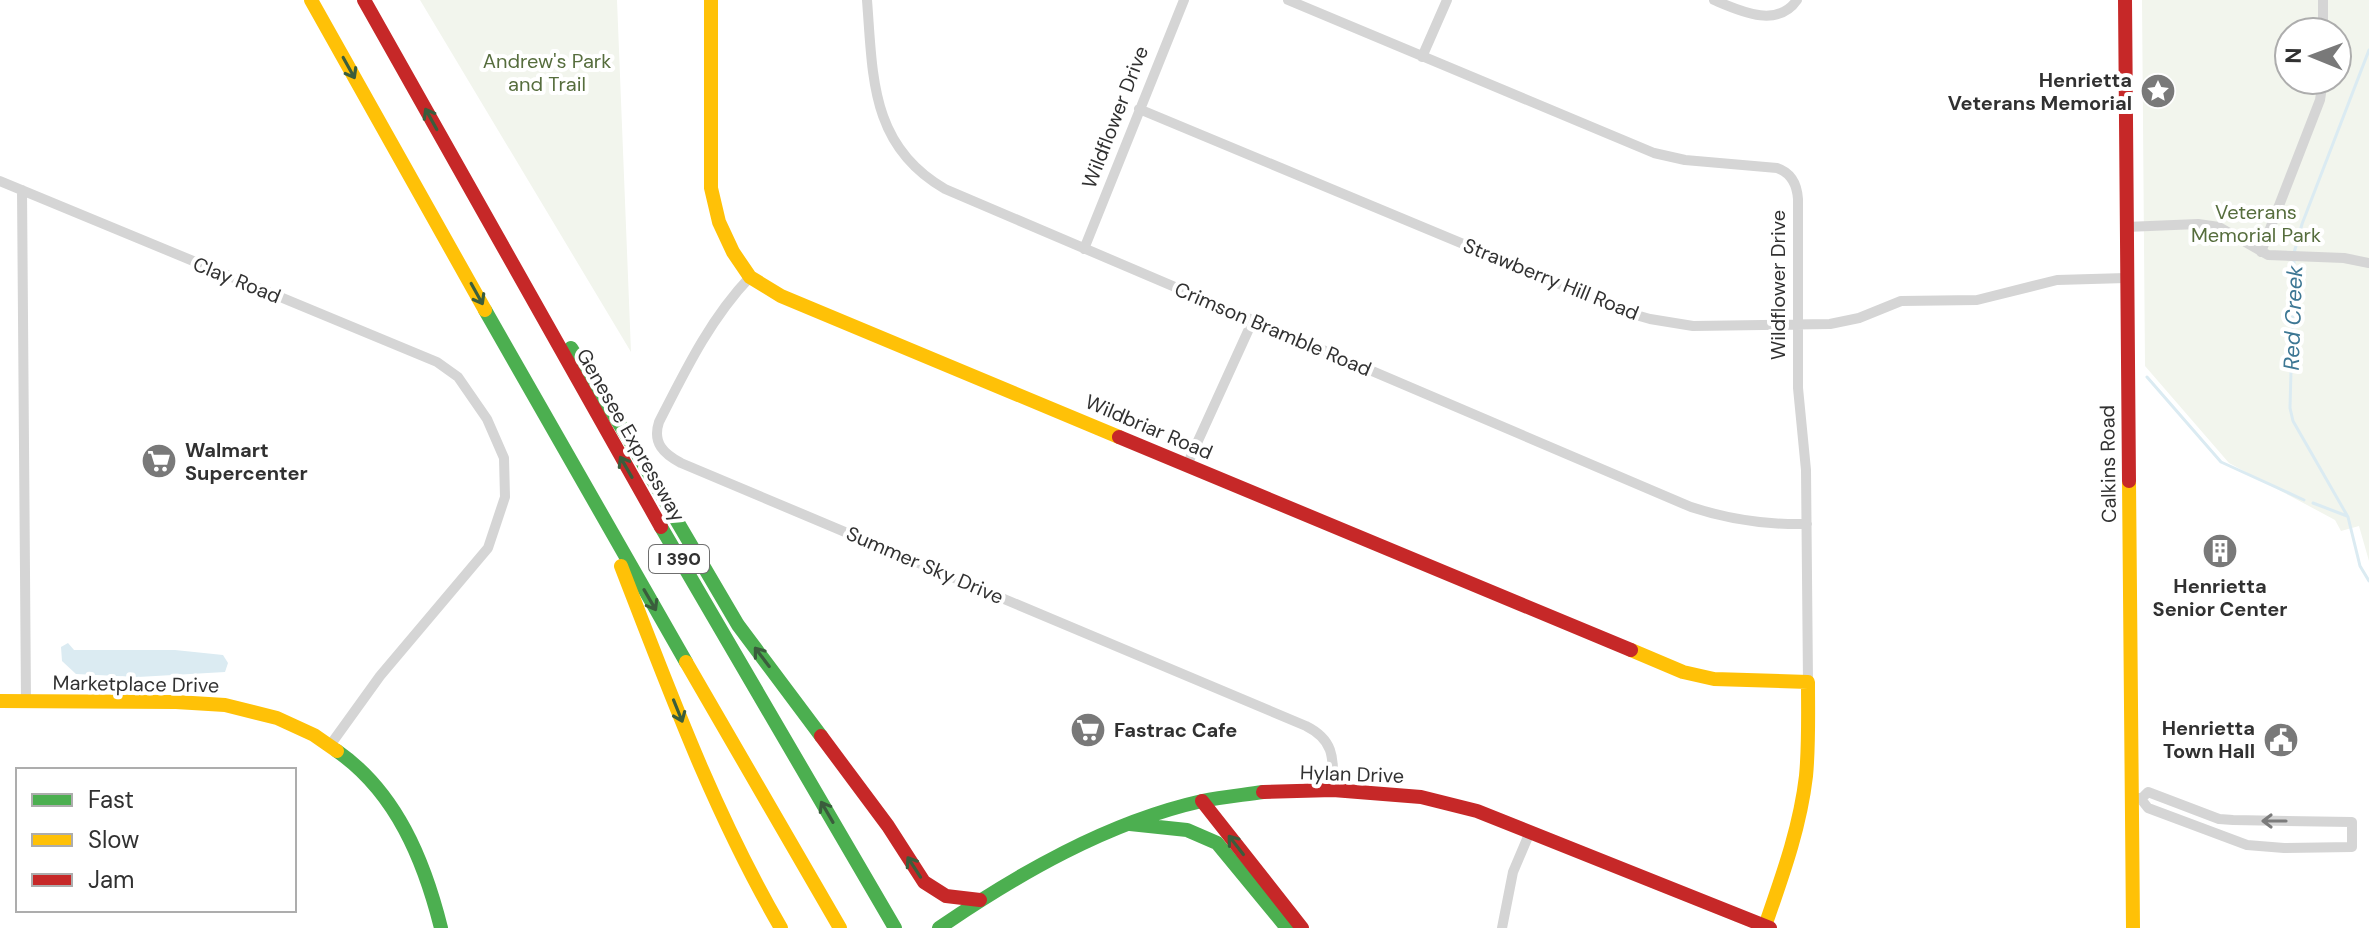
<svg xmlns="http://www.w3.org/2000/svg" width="2369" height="928" font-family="'DM Sans',sans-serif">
<rect width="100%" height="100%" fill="#fff"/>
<!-- green -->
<path fill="#f2f5ed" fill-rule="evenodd" d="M420,0h197l14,352z
M2142,0h227v561l-10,-35 -18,5 -6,-11 -106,-57 -84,-97zM2289,32h48v48h-48z"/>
<!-- water -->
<path fill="#dbebf2" d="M68,643l6,7h101l48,5 5,8 -3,9 -87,5 -62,-3 -14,-13 -1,-14z"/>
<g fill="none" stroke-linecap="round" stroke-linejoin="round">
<!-- stream -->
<path stroke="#dbebf2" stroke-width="3" d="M2294,253l8,-29 67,-174
M2294,260l-4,148 3,13 55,96 12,49 9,15
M2147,377l74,85 83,38
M2313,503l34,13"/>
<!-- street -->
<path stroke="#d5d5d5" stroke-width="10" d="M867,0c6,76 3,146 78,189l746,318c39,13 75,18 116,17
M1288,0l366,153 31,7 92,8c15,5 20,17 21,31v189l8,82 2,212
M1714,0c26,11 63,29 83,0
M2323,32v-32
M1422,57l25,-57
M1139,109l490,204 21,6 43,7 137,-2 29,-6 42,-17 76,-1 80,-20 69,-2
M0,181l437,181 21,15 29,42 17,39 1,39 -17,51 -108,128 -49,68
M22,190l4,511
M2126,227l72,-3 21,3 49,28 76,3 25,5
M1084,249l100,-249
M2261,252l59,-152 3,-20
M750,277c-40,42 -65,94 -91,145 -7,21 5,32 22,41l625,263c30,15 27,34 27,64
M1187,465l66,-145
M2132,797l9,2 7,-7 71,27 14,1 119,2v25l-68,1 -37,-3 -99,-37 -7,-9
M1502,928l11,-56 17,-40"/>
<!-- fast -->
<path stroke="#4caf50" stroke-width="14" d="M485,310l201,352
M571,348l56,88 111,189 83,111
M661,527l234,401
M337,751c59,41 87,109 104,177
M1130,824l57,6 30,13 70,85
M939,928c79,-54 169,-106 263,-127 20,-4 41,-6 61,-9"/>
<!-- slow -->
<path stroke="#ffc107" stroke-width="14" d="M311,0l174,310
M711,0v188l8,34 14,30 17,25 31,19 338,141
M2129,481l4,447
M621,566c48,124 93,247 160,362
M1631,650l52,22 31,7 94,3c0,31 1,63 -2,94 -6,52 -24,101 -41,150
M686,662l154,266
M0,701l176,1 49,3 52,13 37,17 23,16"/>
<!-- jam -->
<path stroke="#c62828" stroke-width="14" d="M364,0l297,527
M2125,0l4,481
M1119,437l512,213
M821,736l67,90 36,56 22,14 34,4
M1263,792l70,-2 88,7 56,14 293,117
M1202,801l100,127"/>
</g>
<!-- one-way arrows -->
<defs><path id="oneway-shaft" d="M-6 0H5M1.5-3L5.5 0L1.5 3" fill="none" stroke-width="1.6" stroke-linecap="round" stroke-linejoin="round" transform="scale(2)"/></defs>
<g stroke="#3a5d3c">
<use href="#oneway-shaft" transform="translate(349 68) rotate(61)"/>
<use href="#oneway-shaft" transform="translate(431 119) rotate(-119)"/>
<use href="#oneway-shaft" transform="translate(477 294) rotate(61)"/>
<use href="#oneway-shaft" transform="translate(626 467) rotate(-120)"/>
<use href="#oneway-shaft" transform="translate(650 600) rotate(60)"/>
<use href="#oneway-shaft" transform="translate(762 657) rotate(-127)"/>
<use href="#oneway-shaft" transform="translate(678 711) rotate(68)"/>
<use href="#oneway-shaft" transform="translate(827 812) rotate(-120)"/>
<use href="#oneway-shaft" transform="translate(1236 845) rotate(-128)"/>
<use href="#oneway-shaft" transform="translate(914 867) rotate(-123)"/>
</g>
<use stroke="#7b7b7b" href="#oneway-shaft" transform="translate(2274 821) rotate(-180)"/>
<!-- icons -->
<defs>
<symbol id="sight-disc" viewBox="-11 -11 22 22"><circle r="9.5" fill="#797979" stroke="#fff"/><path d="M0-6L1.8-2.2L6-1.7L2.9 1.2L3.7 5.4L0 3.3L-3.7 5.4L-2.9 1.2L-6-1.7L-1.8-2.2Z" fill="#fff"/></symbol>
<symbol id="supermarket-disc" viewBox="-11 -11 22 22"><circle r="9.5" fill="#797979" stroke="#fff"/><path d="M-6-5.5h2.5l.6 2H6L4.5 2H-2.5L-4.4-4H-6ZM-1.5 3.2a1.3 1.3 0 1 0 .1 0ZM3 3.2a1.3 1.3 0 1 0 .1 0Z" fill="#fff"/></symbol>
<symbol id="building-disc" viewBox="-11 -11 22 22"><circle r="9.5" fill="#797979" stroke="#fff"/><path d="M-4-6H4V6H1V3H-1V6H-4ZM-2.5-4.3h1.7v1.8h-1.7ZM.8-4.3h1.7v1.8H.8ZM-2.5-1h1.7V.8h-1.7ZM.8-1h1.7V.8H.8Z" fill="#fff"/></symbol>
<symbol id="civic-disc" viewBox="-11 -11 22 22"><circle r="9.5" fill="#797979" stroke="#fff"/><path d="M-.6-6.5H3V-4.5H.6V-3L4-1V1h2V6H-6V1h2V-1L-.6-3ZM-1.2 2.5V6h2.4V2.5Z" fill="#fff"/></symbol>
</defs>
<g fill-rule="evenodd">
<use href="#sight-disc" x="2138" y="71" width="40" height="40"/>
<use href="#supermarket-disc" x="139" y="441" width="40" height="40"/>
<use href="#building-disc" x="2200" y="531" width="40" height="40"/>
<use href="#supermarket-disc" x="1068" y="710" width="40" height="40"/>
<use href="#civic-disc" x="2261" y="720" width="40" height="40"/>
</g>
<g text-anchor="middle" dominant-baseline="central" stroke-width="8" stroke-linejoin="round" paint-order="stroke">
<!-- shield labels -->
<rect fill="#fff" stroke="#6f6f6f" stroke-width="2" x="649" y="545" width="60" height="28" rx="6"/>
<g font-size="18" font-weight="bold" fill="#313131">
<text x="679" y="559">I 390</text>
</g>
<!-- park labels -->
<g font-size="20" fill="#566d3d" stroke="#fff">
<text x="547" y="61">Andrew's Park<tspan x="547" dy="23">and Trail</tspan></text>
<text x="2256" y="212">Veterans<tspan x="2256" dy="23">Memorial Park</tspan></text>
</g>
<!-- poi labels -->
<g font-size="20" font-weight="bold" fill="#313131" stroke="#fff" text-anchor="end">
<text x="2132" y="80">Henrietta<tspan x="2132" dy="23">Veterans Memorial</tspan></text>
<text x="185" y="450" text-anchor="start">Walmart<tspan x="185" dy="23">Supercenter</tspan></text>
<text x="2220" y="586" text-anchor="middle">Henrietta<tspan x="2220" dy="23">Senior Center</tspan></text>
<text x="2255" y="728">Henrietta<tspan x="2255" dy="23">Town Hall</tspan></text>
<text x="1114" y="730" text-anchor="start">Fastrac Cafe</text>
</g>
<!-- street labels -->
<g font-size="20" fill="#313131" stroke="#fff">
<text transform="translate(1115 117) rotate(-69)">Wildflower Drive</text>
<text transform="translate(1551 279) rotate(22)">Strawberry Hill Road</text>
<text transform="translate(237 280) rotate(22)">Clay Road</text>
<text transform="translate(1778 285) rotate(-90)">Wildflower Drive</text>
<text transform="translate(1273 329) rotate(23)">Crimson Bramble Road</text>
<text transform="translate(1149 427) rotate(23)">Wildbriar Road</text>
<text transform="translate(631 435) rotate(60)">Genesee Expressway</text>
<text transform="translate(2108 464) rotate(-91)">Calkins Road</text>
<text transform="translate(925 565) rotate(23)">Summer Sky Drive</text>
<text transform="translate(136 684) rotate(1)">Marketplace Drive</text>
<text transform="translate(1352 774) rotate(2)">Hylan Drive</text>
</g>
<!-- water labels -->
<g font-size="22" font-style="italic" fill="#3d7794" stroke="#fff">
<text transform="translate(2293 318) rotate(-88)">Red Creek</text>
</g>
</g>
<!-- legend -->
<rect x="16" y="768" width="280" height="144" fill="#ffffff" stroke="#adadad" stroke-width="2"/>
<rect x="32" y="794" width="40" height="12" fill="#4caf50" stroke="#adadad" stroke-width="2"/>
<text x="88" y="808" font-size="24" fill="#313131">Fast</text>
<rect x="32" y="834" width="40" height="12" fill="#ffc107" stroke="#adadad" stroke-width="2"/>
<text x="88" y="848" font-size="24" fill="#313131">Slow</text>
<rect x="32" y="874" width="40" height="12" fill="#c62828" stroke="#adadad" stroke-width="2"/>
<text x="88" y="888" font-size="24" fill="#313131">Jam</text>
<!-- north arrow -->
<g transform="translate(2313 56) rotate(271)"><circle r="38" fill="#ffffff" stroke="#adadad" stroke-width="2"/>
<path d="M0-6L14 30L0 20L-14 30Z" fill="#797979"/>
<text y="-12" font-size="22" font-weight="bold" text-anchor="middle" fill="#313131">N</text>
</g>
</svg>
